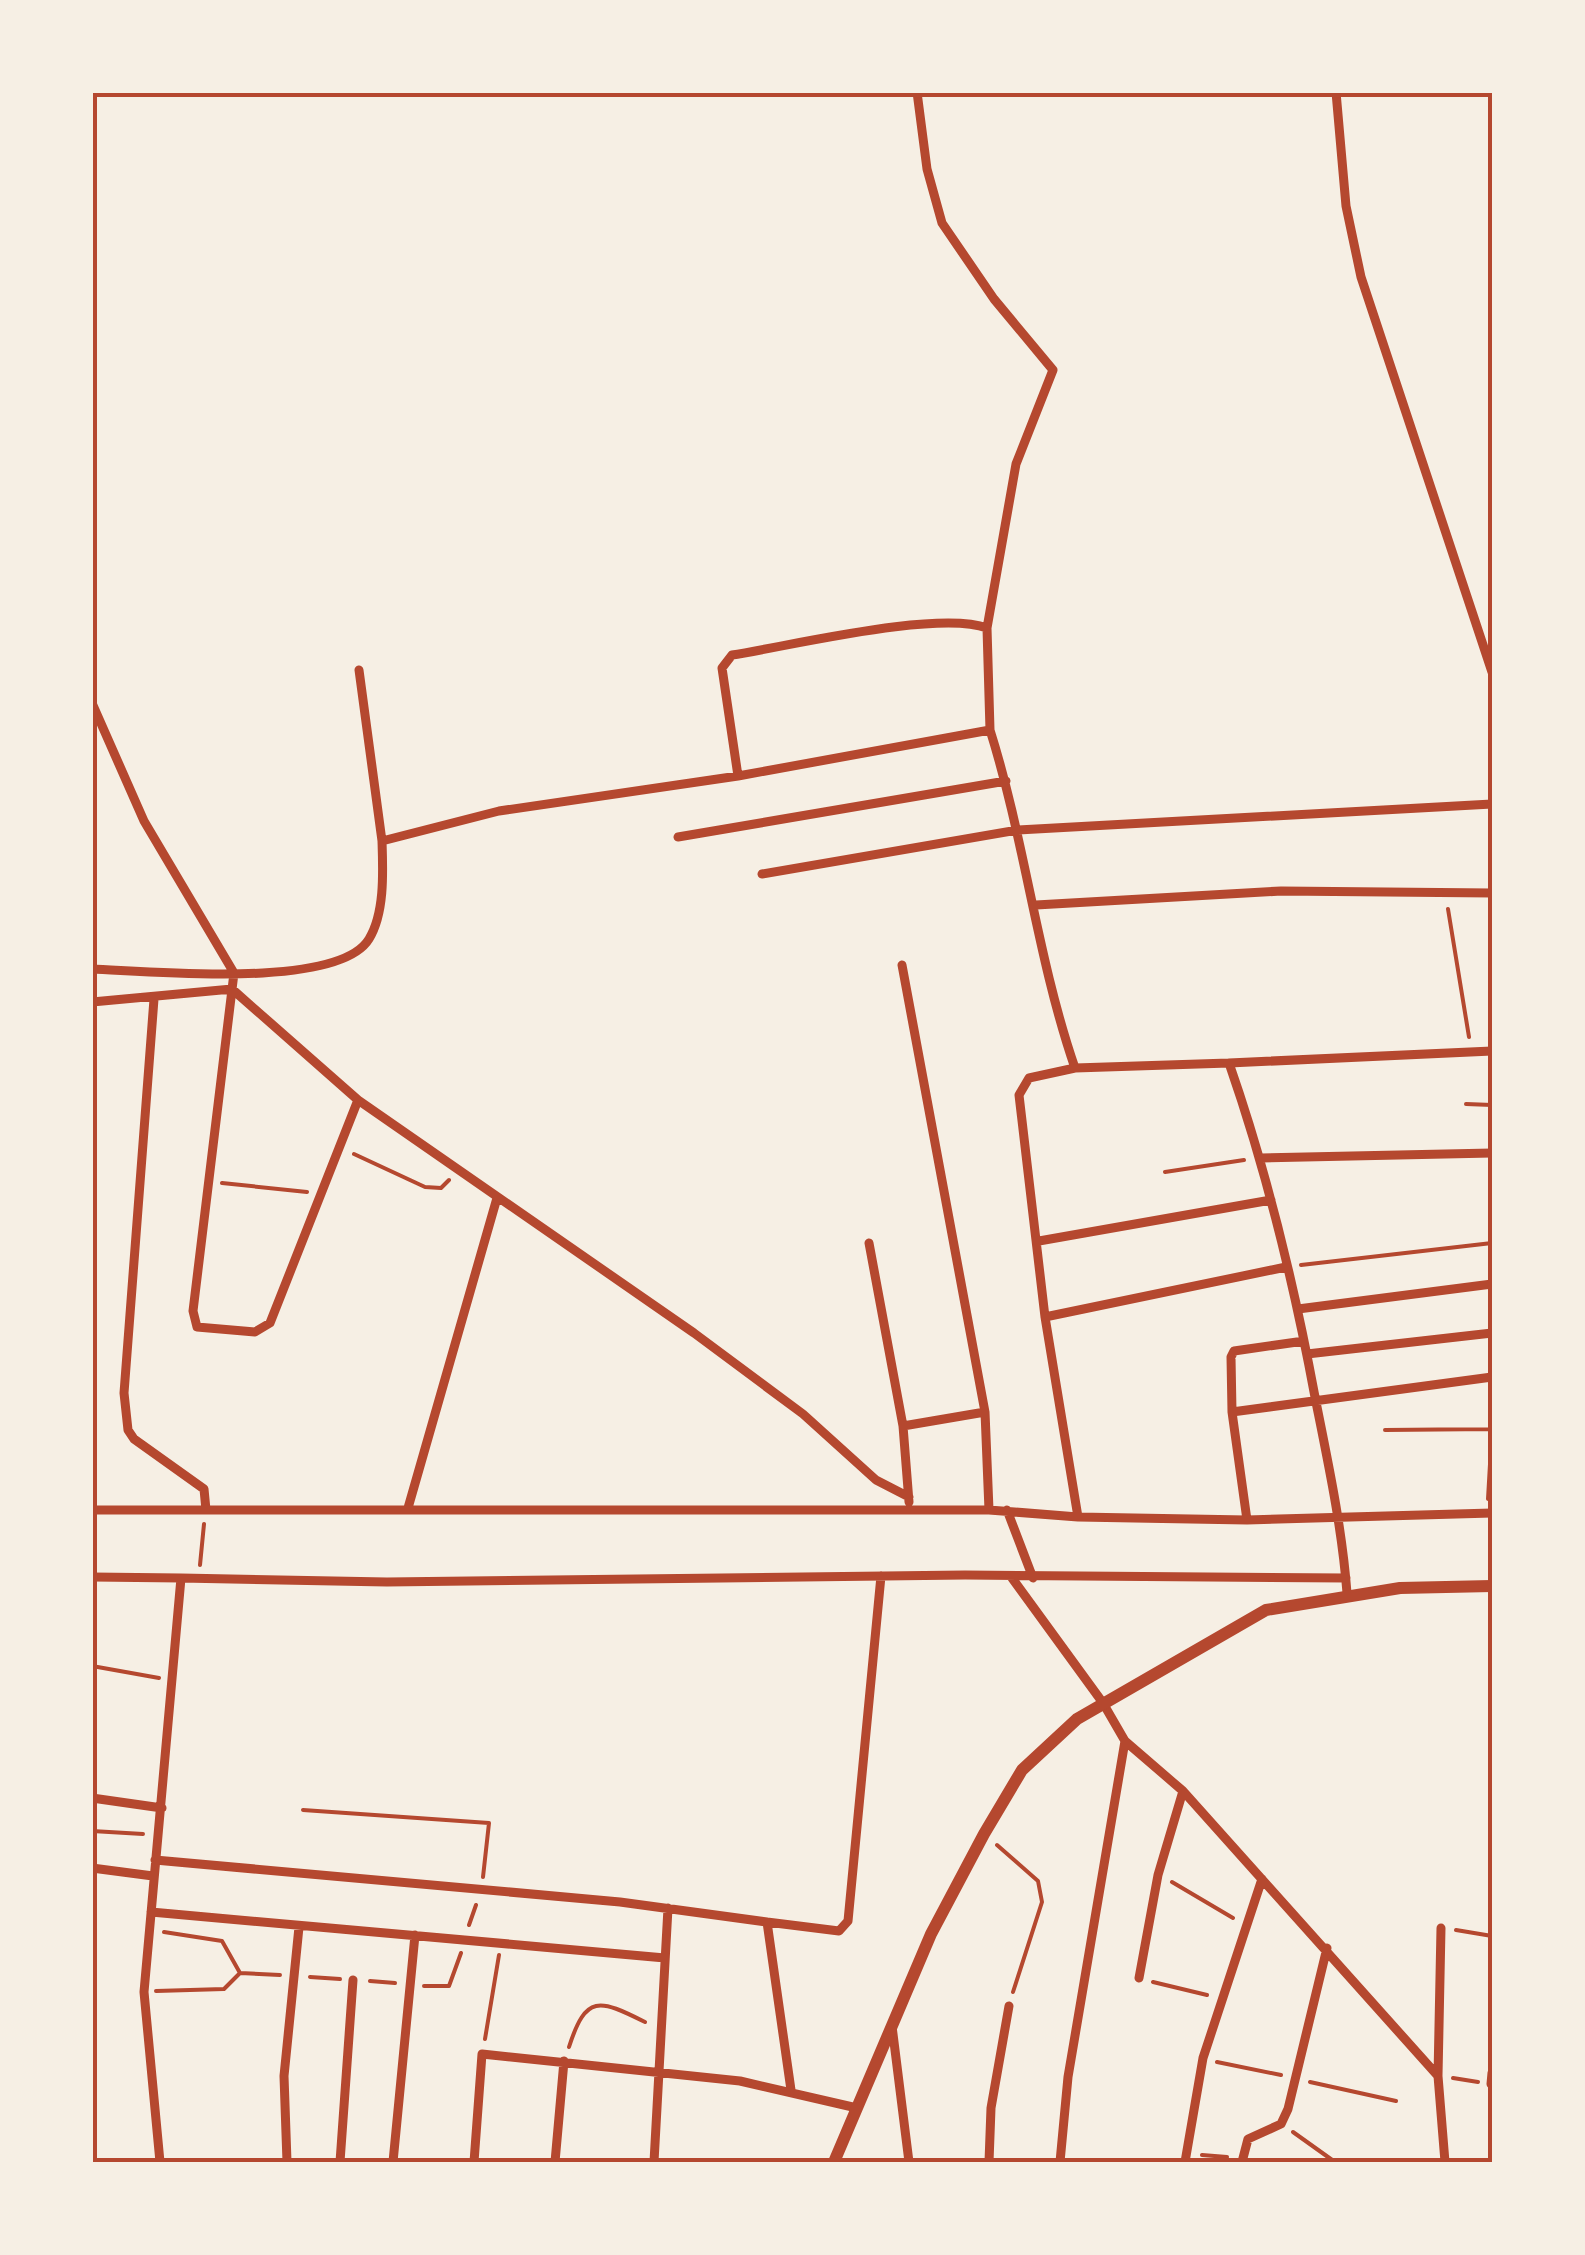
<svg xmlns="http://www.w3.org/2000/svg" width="1585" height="2255" font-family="Signika,sans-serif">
<rect width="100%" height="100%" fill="#f6efe4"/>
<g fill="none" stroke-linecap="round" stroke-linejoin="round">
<!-- path -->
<path stroke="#b5482f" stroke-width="4" d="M1448,909l21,128
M1466,1104l26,1
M354,1154l71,33 16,1 8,-8
M1165,1172l79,-12
M222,1183l85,9
M1301,1265l191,-22
M1385,1430l107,-1
M1488,1499l4,-70
M200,1565l4,-41
M92,1666l67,12
M303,1810l186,13 -6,54
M92,1831l51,3
M997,1845l41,36 4,21 -29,90
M1172,1882l61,36
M469,1925l7,-20
M1456,1930l36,6
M164,1932l58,9 18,32
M310,1977l30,2
M370,1981l25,2
M1153,1982l54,13
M424,1986h25l12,-33
M156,1991l68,-2 16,-16 40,2
M485,2039l14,-84
M569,2047c17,-53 30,-48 76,-25
M1217,2062l64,13
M1453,2078l25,4
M1310,2082l86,19
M1293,2132l42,30
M1202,2155l25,2"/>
<!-- minor -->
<path stroke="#b5482f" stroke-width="9" d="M917,92l10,77 15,54 52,76 59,71 -37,94 -29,164
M1336,92l10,114 15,71 131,395
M359,670l23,171
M92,703l52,118 90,152 -41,338 4,16 58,5 15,-9 88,-223 336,233 109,81 73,66 33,17
M738,776l-16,-108 10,-13c58,-9 206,-45 255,-27l3,102
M678,837l328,-56
M762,874l256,-44 474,-26
M1036,905l245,-14 211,2
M902,965l83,447
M92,969c56,2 246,21 277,-30 16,-26 14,-68 13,-98l117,-30 239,-35 252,-46c35,111 47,228 85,338
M154,999l-30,394 4,37 6,9 70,50 2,21
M92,1002l140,-13 126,111
M1261,1158l231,-5
M1039,1241l232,-41
M869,1243l34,183 6,76
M1298,1309l194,-25
M1045,1317l241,-50
M1307,1354l185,-21
M1232,1412l260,-35
M903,1426l82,-14 4,98 89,7 169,3 245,-7
M408,1508l89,-310
M92,1510h897
M1007,1510l26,68
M1078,1517l-33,-200 -26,-222 10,-17 46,-10 154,-5
M1247,1520l-15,-108 -1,-55 3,-6 70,-10
M92,1577l89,1
M1012,1578l91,125 22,38 58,50 255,285
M1347,1593c-5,-66 -19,-131 -32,-196 -21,-113 -48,-225 -86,-334l263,-12
M92,1798l70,10
M155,1860l465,42 147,20 24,168
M92,1868l61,8
M151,1912l514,46
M767,1922l72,9 9,-10 33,-345
M1441,1928l-3,148 7,86
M1139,1978l19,-103 25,-84
M892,2026l17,136
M1491,2084l1,-11
M160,2162l-16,-170 37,-414 206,4 578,-7 381,3
M287,2162l-3,-86 15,-149
M340,2162l13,-182
M393,2162l22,-227
M474,2162l8,-108 258,27 117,27
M555,2162l9,-101
M654,2162l14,-254
M989,2162l2,-54 18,-102
M1060,2162l8,-85 57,-336
M1185,2162l18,-104 59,-179
M1242,2162l6,-23 33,-15 7,-15 39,-161"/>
<!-- secondary -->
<path stroke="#b5482f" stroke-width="12" d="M834,2162l97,-228 53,-100 38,-64 55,-51 189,-109 134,-22 92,-2"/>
</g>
<!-- border -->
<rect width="1585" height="2255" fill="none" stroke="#f6efe4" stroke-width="190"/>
<rect x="95" y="95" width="1395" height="2065" fill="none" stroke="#b5482f" stroke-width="4"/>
</svg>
